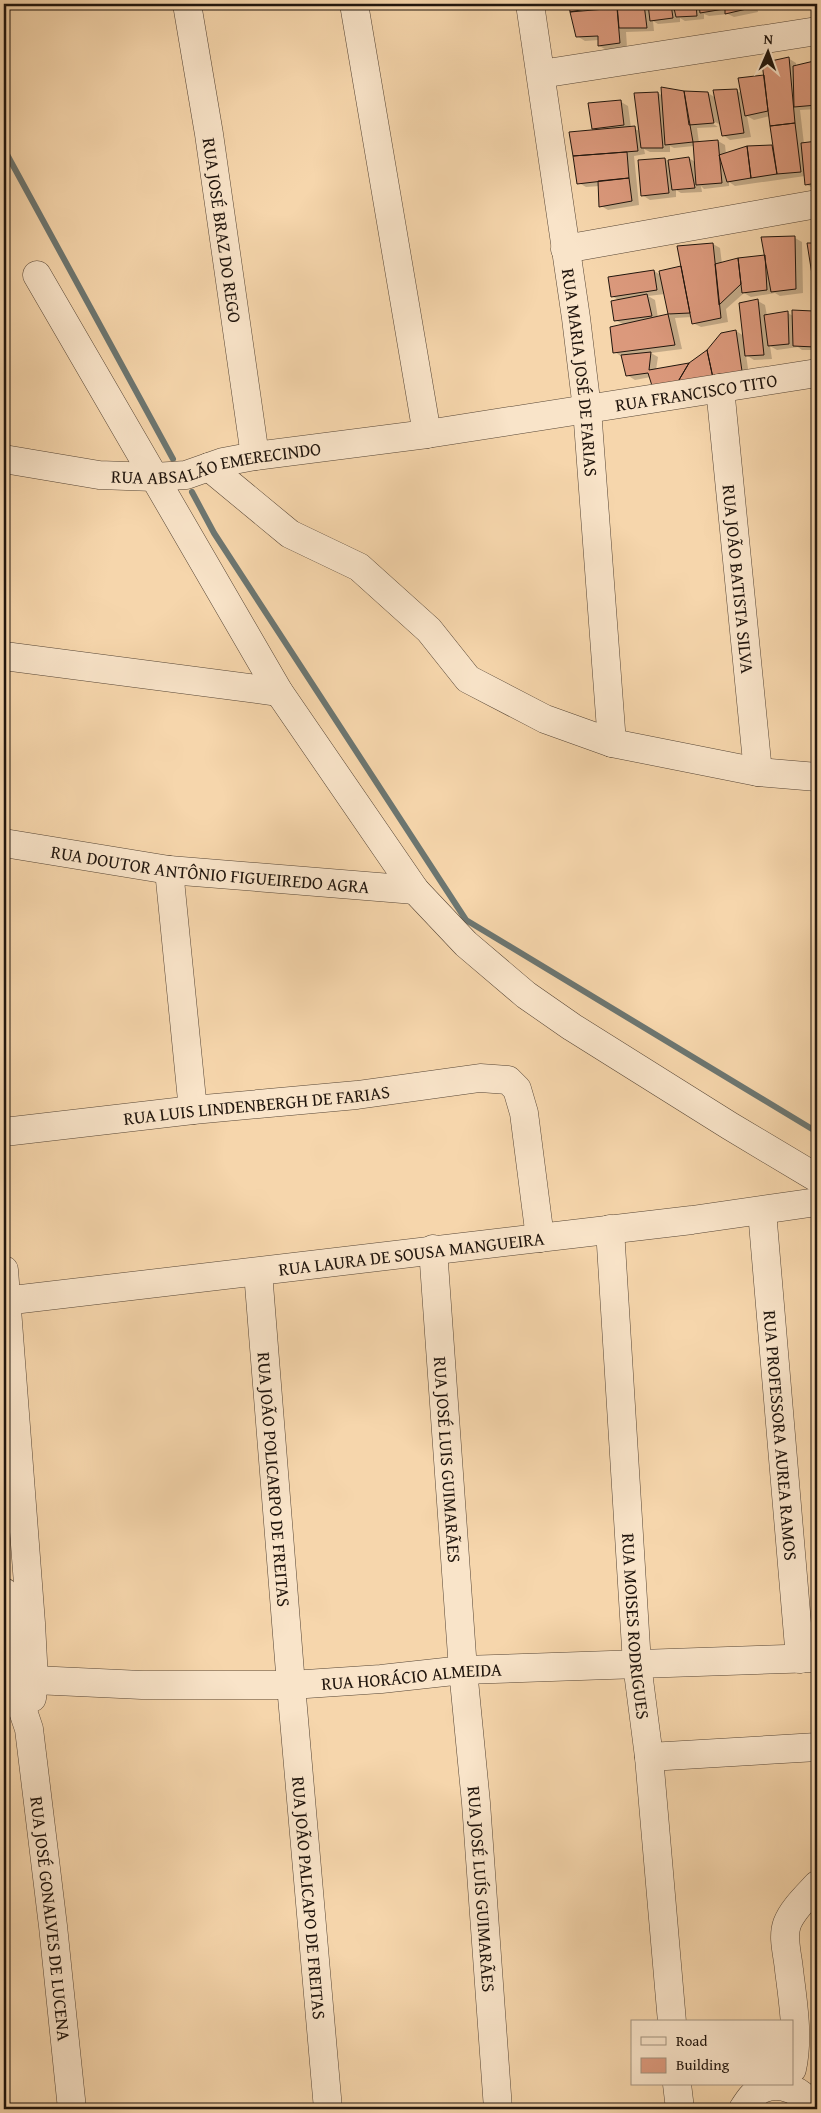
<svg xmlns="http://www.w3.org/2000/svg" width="821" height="2113" font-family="'Gentium Book Plus',serif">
<rect width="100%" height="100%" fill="#f6d6ac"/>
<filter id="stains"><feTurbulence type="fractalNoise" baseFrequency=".004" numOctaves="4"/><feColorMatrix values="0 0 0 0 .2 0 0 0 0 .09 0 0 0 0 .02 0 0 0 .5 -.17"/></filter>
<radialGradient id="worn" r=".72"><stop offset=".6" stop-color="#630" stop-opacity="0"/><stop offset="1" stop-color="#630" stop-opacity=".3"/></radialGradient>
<!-- shadow -->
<path fill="#0003" fill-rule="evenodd" d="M570,4h43l1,6h5l-1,-6h184l-45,3 1,5 -24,5 -6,-3 -19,2 -5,-2v5l-19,2 -5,-3v4l-22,2 -5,-3 1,10 -28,1 1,15 -20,3 -8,-4v-6l-14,1 -8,-5z
M788,58l8,5v4l17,-4 4,2v44l-17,1 4,34 13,-1v45l-3,1 -8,-5 -1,-8 -70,10 -6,-4v4l-25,3 -3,-3 1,6 -21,1 -5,-3v7l-26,3 -8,-5 23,-36 3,2 21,-3 6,4 -1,-16 -20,2 -4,-2v6h-20l-6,-3 1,5 -11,2 5,49 -31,5 -7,-4 -1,-20 -14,1 -7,-4 -9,-50 28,-2 -4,-3 27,-26 7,4 3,22 9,3 18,-38 5,3 -1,-7 46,4 8,5 20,-8 6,4zM747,116l7,4 16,-4 4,30 -26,1 -22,7 -1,-9 -7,-4 -19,2 -2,-15 21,-1 -10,-6 1,-2 12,6 2,10 7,5 21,-3z
M795,238l7,4 1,51 -23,3 -5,-3 -24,4 -7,-4 -18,16 2,13 -27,5 -8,-4 -1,-6 -17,1 7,31 -31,4 7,4 -2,13 33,-6 47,-33 8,5 14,-35 7,4 2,11 21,-3 5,3 19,-4 5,3v35h-15l-4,-3 -21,3 -7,-4 2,13 -18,1 -8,-5 3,20 -98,2 -16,3 -8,-5 -5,-18 -7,-5 10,-27 -10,-5 5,-19 -8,-5 42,-25 7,4 21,-8 31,-23 7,4 2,16 44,-8zM665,294l5,21 -12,3 -3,-18 -7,-4z"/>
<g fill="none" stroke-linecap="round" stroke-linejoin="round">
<!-- stream -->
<path stroke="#6c7671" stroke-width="6" d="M4,149l169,310
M192,492l22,41 252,387 351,212"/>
</g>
<!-- building -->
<path fill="#db997c" stroke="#20150d" d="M569,4h37v1l-36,7z
M617,4h27l3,24h-28z
M648,4h23l2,14 -23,3z
M673,4h23l1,12 -21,1z
M699,4h25v5l-24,4z
M725,4h25l1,4 -26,6z
M617,8l3,35 -22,3v-10l-22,1 -6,-25z
M789,57l6,66 -25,3 -8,-63z
M814,61l3,44 -23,2 -1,-41z
M764,75l4,36 -23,5 -7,-38z
M661,87l23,4 9,51 -28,3z
M737,89l7,44 -22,3 -9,-46z
M684,91l24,1 6,31 -25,2z
M658,92l5,56h-22l-7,-55z
M621,100l3,25 -32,4 -4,-26z
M795,123l6,49 -24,2 -7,-48z
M635,126l3,25 -65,5 -4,-24z
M718,140l4,43 -26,2 -3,-43z
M817,141v42l-12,2 -4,-42z
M772,145l5,29 -26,4 -4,-32z
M747,146l4,32 -24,4 -8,-27z
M627,152l2,26 -52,6 -4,-28z
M689,157l6,31 -23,2 -4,-30z
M665,158l4,35 -28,3 -3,-36z
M629,178l3,23 -33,6 -1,-26z
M795,236l1,53 -25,3 -10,-55z
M713,243l8,75 -29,6 -15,-78z
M807,243h10v43l-3,1z
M765,255l2,35 -25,3 -4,-35z
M738,258l3,26 -22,21 -4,-41z
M681,266l9,47 -22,1 -9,-43z
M654,270l3,20 -46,7 -3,-20z
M647,294l5,22 -38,5 -3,-20z
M758,299l6,56 -19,1 -6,-53z
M792,310l21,1 2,36 -22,-1z
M788,311l1,33 -21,2 -4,-31z
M668,314l7,31 -62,8 -3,-26z
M736,330l6,41 -29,7 -6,-28 14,-17z
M707,350l6,28 -37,7 13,-22z
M651,352l-2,18 40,-7 -13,22 -23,4 -5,-16 -22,3 -5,-21z"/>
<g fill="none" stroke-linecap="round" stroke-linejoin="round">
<defs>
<g id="minor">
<path id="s1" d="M187,4l22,130 46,322"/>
<path d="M354,4l73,430"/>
<path id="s2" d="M530,4l46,314 11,91 25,334"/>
<path d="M541,74l276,-43"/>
<path d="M565,249l252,-45"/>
<path d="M37,275l242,417 136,198 51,54 60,51 46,32 158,99 87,52"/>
<path id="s3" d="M720,388l38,384"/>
<path id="s4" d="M4,459l95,16 55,2 32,-2 37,-13 32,-6 172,-22 390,-61"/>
<path d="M209,467l81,67 69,33 70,63 39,49 77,40 67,24 146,29 59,5"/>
<path d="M4,656l275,36"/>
<path id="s5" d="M4,843l165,27 246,20"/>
<path d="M169,870l24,240"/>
<path id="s6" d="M4,1132l189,-22 164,-15 123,-17 28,2 9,9 7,24 16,125"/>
<path id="s7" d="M762,1211l38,448"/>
<path id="s8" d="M610,1229l27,435 12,93 23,265"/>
<path id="s9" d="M433,1249l30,421 13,133 22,306"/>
<path d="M4,1270l27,353 3,57 -2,18"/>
<path id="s10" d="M258,1272l33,413 37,424"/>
<path id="s11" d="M4,1301l688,-81 125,-18"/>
<path id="s12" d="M4,1592l9,89 16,48 24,197 19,183"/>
<path id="s13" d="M4,1682l30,-2 108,5h149l90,-6 82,-9 354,-12"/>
<path d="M649,1757l168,-10"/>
<path d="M792,2069c7,-31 1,-67 -3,-99 -1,-14 -7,-32 -2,-46 5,-14 20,-28 30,-39"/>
<path d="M677,2084l3,25"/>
<path d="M743,2109c5,-8 10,-16 19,-20 17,-8 43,1 49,20"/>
</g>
</defs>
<!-- minor casing -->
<use href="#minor" stroke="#564535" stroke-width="29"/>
<!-- minor -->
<use href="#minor" stroke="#f9e4c9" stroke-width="28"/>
</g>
<g text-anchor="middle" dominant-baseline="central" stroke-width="4" stroke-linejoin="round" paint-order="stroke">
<!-- street labels -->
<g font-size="18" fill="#20150d" stroke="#f9e4c9">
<text stroke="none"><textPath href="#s1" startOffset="229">RUA JOSÉ BRAZ DO REGO</textPath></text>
<text stroke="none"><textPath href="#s2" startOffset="372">RUA MARIA JOSÉ DE FARIAS</textPath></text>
<text stroke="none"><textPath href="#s4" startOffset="701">RUA FRANCISCO TITO</textPath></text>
<text stroke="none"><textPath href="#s4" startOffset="215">RUA ABSALÃO EMERECINDO</textPath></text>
<text stroke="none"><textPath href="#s3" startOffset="192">RUA JOÃO BATISTA SILVA</textPath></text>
<text stroke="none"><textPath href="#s5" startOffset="208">RUA DOUTOR ANTÔNIO FIGUEIREDO AGRA</textPath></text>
<text stroke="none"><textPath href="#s6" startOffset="254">RUA LUIS LINDENBERGH DE FARIAS</textPath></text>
<text stroke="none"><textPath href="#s11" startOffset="410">RUA LAURA DE SOUSA MANGUEIRA</textPath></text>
<text stroke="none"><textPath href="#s7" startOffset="225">RUA PROFESSORA AUREA RAMOS</textPath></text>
<text stroke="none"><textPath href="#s9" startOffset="211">RUA JOSÉ LUIS GUIMARÃES</textPath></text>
<text stroke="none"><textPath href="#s10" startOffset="208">RUA JOÃO POLICARPO DE FREITAS</textPath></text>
<text stroke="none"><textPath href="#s8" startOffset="398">RUA MOISES RODRIGUES</textPath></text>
<text stroke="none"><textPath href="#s13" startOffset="408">RUA HORÁCIO ALMEIDA</textPath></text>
<text stroke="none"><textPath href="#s9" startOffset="642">RUA JOSÉ LUÍS GUIMARÃES</textPath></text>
<text stroke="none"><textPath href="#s10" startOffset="628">RUA JOÃO PALICAPO DE FREITAS</textPath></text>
<text stroke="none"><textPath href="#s12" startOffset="331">RUA JOSÉ GONALVES DE LUCENA</textPath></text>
</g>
</g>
<!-- margin -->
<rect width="821" height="2113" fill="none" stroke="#f6d6ac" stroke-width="20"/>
<rect x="5" y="5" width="811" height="2103" fill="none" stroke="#20150d" stroke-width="2.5"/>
<rect x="10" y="10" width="801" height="2093" fill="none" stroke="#20150d"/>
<!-- legend -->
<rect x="631" y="2020" width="162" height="65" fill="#f9e4c9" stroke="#a2917e"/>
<rect x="641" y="2037" width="25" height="8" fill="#f9e4c9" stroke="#a2917e"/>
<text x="676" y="2046" font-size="15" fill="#20150d">Road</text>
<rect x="641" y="2058" width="25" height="15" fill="#db997c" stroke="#a2917e"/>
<text x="676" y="2070" font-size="15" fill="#20150d">Building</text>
<!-- north arrow -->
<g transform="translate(768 52) rotate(2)" stroke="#f9e4c9" stroke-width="4" paint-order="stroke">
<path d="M0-4L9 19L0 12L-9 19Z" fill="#20150d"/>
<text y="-8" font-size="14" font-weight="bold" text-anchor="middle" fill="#20150d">N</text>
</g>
<rect width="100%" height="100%" filter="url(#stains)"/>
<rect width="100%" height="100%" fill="url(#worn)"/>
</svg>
